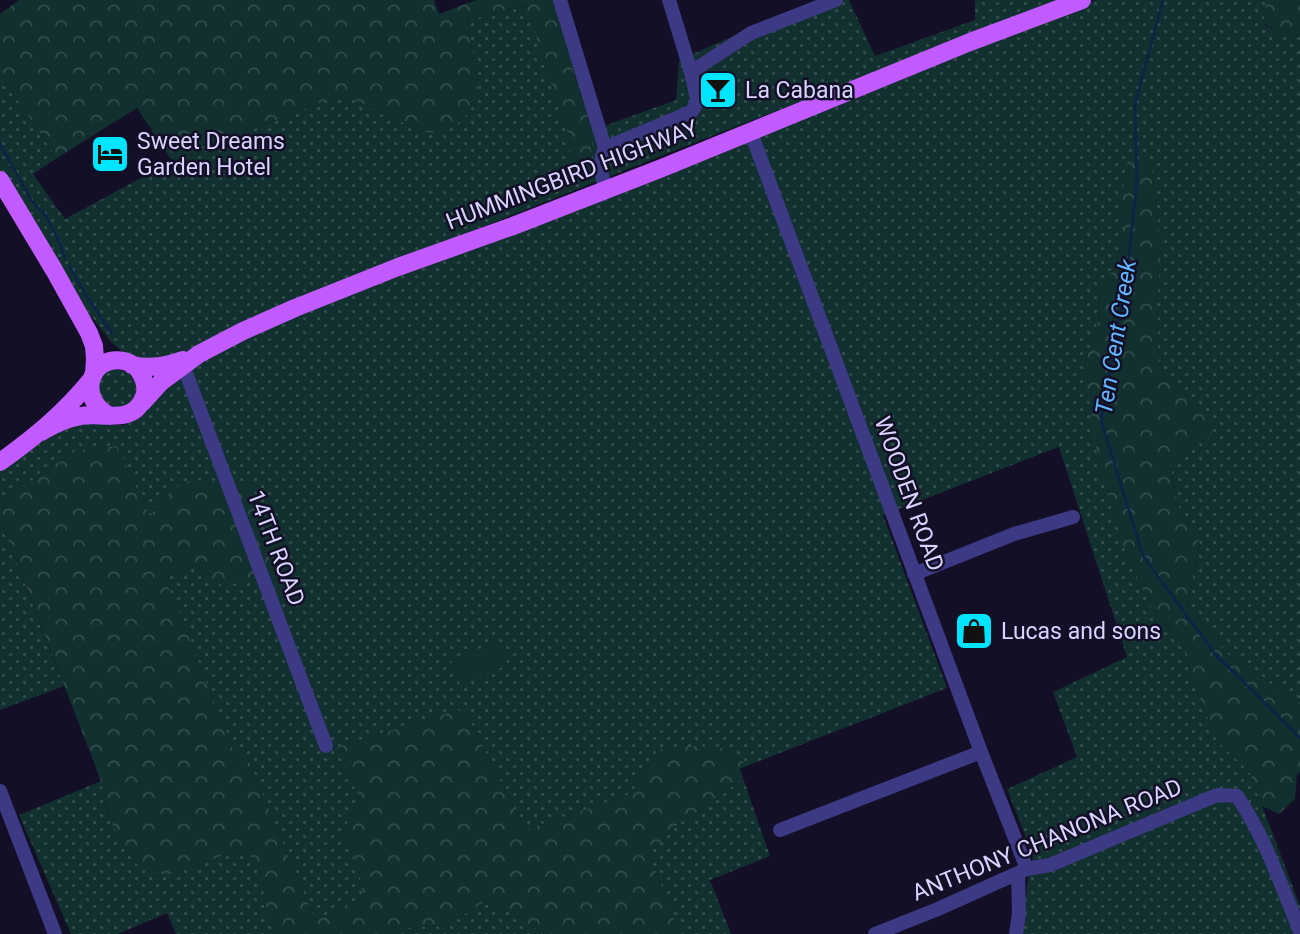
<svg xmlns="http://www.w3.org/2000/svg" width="1300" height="934" font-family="Roboto,sans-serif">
<defs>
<pattern id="grass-dots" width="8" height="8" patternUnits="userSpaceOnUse" patternTransform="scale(1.75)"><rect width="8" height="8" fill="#12302f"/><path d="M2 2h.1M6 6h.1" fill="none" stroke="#344d4e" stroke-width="1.8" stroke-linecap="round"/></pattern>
<pattern id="forest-crowns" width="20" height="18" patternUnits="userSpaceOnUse" patternTransform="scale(1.75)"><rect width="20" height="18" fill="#12302f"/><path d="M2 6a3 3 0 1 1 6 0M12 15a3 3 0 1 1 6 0" fill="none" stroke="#344d4e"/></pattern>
</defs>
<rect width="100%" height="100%" fill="#130f26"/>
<!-- grass -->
<path fill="url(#grass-dots)" d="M550,0h13l38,127 75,-27 3,-40 137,-60h33l26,56 100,-36v-20h87l-363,141 -386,153 -141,66 -43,-3 -18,-15 -19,-25 -11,7 -81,-136v-114l57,84 -24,16 32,45 107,-58 170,-67 79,37 56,-47 -9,-64 59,-14 43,134 2,38 19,-7 1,-41z
M1096,0h170l-2,24 18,12 18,-1v669l-73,-50 -39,-48 12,-64 -22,-37 -7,-37 16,-16 24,-16 -22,-39 -25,-19 -6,-20 -1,-60 4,-52 -10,-83 -29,30 1,46 -7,26 -15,24 -3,32 -14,45 72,250 25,24 13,44 23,57 32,30 51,135v28h-277l4,-48 6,-30 -26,-67 70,-32 -24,-65 74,-35 -68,-210 -176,68 64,173 -198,77 -29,-18 -62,3 -27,44 -106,36 -56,-111 -11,-9 -120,37 21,51 -16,34 17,42 3,26 -48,20 -69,-166 -13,-5 -68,-171 33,-13 25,21 63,-18 -9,-30 -17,-3 -98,-35 -12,17 -33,-71 -40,4 -77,52v-33l55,-38 17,-8 27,-2 14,4h11l8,-3 7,-5 31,-37 74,-43 459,-185z
M111,369c25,2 32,13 20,35l-19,5 -11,-7c-4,-19 -6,-22 10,-33z
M0,519l64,167 -64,24z
M743,778l27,78 -60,24 21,54h-51l-31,-80 29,-30 29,-18z
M101,781l8,37 85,50 32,-14 17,-3 16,12 7,43 10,28h-100l-9,-21 -49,21h-47l-52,-119z
M485,902l24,9 35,23h-152l6,-6 46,-2z"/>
<!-- forest -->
<path fill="url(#forest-crowns)" d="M19,0h415l5,14 37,-14h74l42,130 -1,41 -19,8 -2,-39 -44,-134 -58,14 9,64 -3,18 -11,18 -25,14 -17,-3 -79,-37 -170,67 -35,-53 -80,50 -57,-84v-60z
M1266,0h34v35l-18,1 -18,-13z
M1128,157l23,6 10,83 -4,52 1,60 6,20 25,19 23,22 -1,17 -24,16 -16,17 7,36 22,37 -12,64 39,48 73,50v68l-3,2 -2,25 -16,15 -17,-8 -13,-35 -32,-30 -23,-57 -13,-44 -25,-24 -30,-61 -27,-89 -15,-100 14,-45 3,-32 15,-24 7,-26 -1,-46z
M117,446l33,70 12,-16 21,-18 22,-2 19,5 24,-2 11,17 1,34 17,4 9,30 -3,22 -17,-1 -7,-11 -36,8 -25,-21 -33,13 68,171 13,5 69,166 48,-20 -3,-26 -17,-42 16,-34 -22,-51 121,-37 11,9 56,111 106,-36 27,-44 24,-4 38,1 29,18 -9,4 3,9 -36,28 -29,18 -29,30 31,80h-136l-35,-23 -24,-9 -41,24 -46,2 -6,6h-116l-10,-28 -7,-43 -16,-12 -17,3 -32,14 -28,7 -27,-8 -14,-17 -16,-33 -8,-36 -101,-262v-17l77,-52z"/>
<!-- pitch -->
<path fill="#12302f" d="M499,641l9,24 -48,19 -9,-24z"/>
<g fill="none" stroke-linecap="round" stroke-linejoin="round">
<!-- stream -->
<path stroke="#0c2248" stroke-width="2.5" d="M1163,0l-28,104 2,75 -10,96 -26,145 42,136 72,98 85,84
M0,144l31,56 15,16 13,25 6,18
M69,266l17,29 26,39"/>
<!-- minor -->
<path stroke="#3d3a85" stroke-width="14" d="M560,0l45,148c-7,16 -3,25 0,42
M691,72l60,-39 85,-33
M751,133l230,619 46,117
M605,148l86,-36 4,-6 2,-7 -6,-27 -22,-72
M183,365l143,381
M914,574l100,-40 59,-17
M0,791l55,143
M780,830l201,-78
M875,934l63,-25 89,-40 23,-4 167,-70 20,1c28,41 44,89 63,135
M1016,934l3,-21 -1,-40"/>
<!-- major -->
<path stroke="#c25bff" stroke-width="18" d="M0,180l54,90 35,63 5,13 1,13 -1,15
M132,365c19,4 34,1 51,-5
M142,403l19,-21 38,-28 44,-23 52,-23 103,-41 115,-41 149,-58 308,-126 112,-42
M41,432c13,-7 25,-14 40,-16 21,-4 51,9 62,-17 3,-6 3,-14 0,-21 -3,-8 -10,-15 -19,-17 -34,-7 -48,38 -14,55
M0,462c35,-25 64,-49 91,-82"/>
</g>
<!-- icons -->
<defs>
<symbol id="bar-square" viewBox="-11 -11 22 22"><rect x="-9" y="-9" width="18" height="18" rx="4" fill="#00e5ff" stroke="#130f26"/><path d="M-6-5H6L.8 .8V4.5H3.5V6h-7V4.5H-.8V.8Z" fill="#111"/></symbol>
<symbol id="hotel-square" viewBox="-11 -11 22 22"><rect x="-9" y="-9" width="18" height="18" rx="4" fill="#00e5ff" stroke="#130f26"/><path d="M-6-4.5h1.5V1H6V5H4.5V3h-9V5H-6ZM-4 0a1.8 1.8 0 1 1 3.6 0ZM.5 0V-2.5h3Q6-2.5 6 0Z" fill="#111"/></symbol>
<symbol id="shop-square" viewBox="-11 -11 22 22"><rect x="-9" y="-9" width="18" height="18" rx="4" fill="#00e5ff" stroke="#130f26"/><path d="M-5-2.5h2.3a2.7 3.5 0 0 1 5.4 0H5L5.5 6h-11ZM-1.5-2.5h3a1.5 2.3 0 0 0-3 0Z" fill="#111"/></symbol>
</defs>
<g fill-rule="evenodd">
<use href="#bar-square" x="696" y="68" width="44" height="44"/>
<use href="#hotel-square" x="88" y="132" width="44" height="44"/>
<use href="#shop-square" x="952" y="609" width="44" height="44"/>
</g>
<g text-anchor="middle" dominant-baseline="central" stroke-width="5" stroke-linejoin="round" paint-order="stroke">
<!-- poi labels -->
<g font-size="23" fill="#d9d4ff" stroke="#130f26" text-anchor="start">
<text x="745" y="90">La Cabana</text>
<text x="137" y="141">Sweet Dreams<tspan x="137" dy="26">Garden Hotel</tspan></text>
<text x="1001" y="631">Lucas and sons</text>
</g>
<!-- street labels -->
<g font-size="23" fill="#d9d4ff" stroke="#130f26">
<text transform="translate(572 175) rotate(-21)">HUMMINGBIRD HIGHWAY</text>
<text transform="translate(909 494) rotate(70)">WOODEN ROAD</text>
<text transform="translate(276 548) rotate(69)">14TH ROAD</text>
<text transform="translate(1047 840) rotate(-22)">ANTHONY CHANONA ROAD</text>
</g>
<!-- water labels -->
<g font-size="24" font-style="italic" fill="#62b6ff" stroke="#130f26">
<text transform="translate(1116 337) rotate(-81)">Ten Cent Creek</text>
</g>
</g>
</svg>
